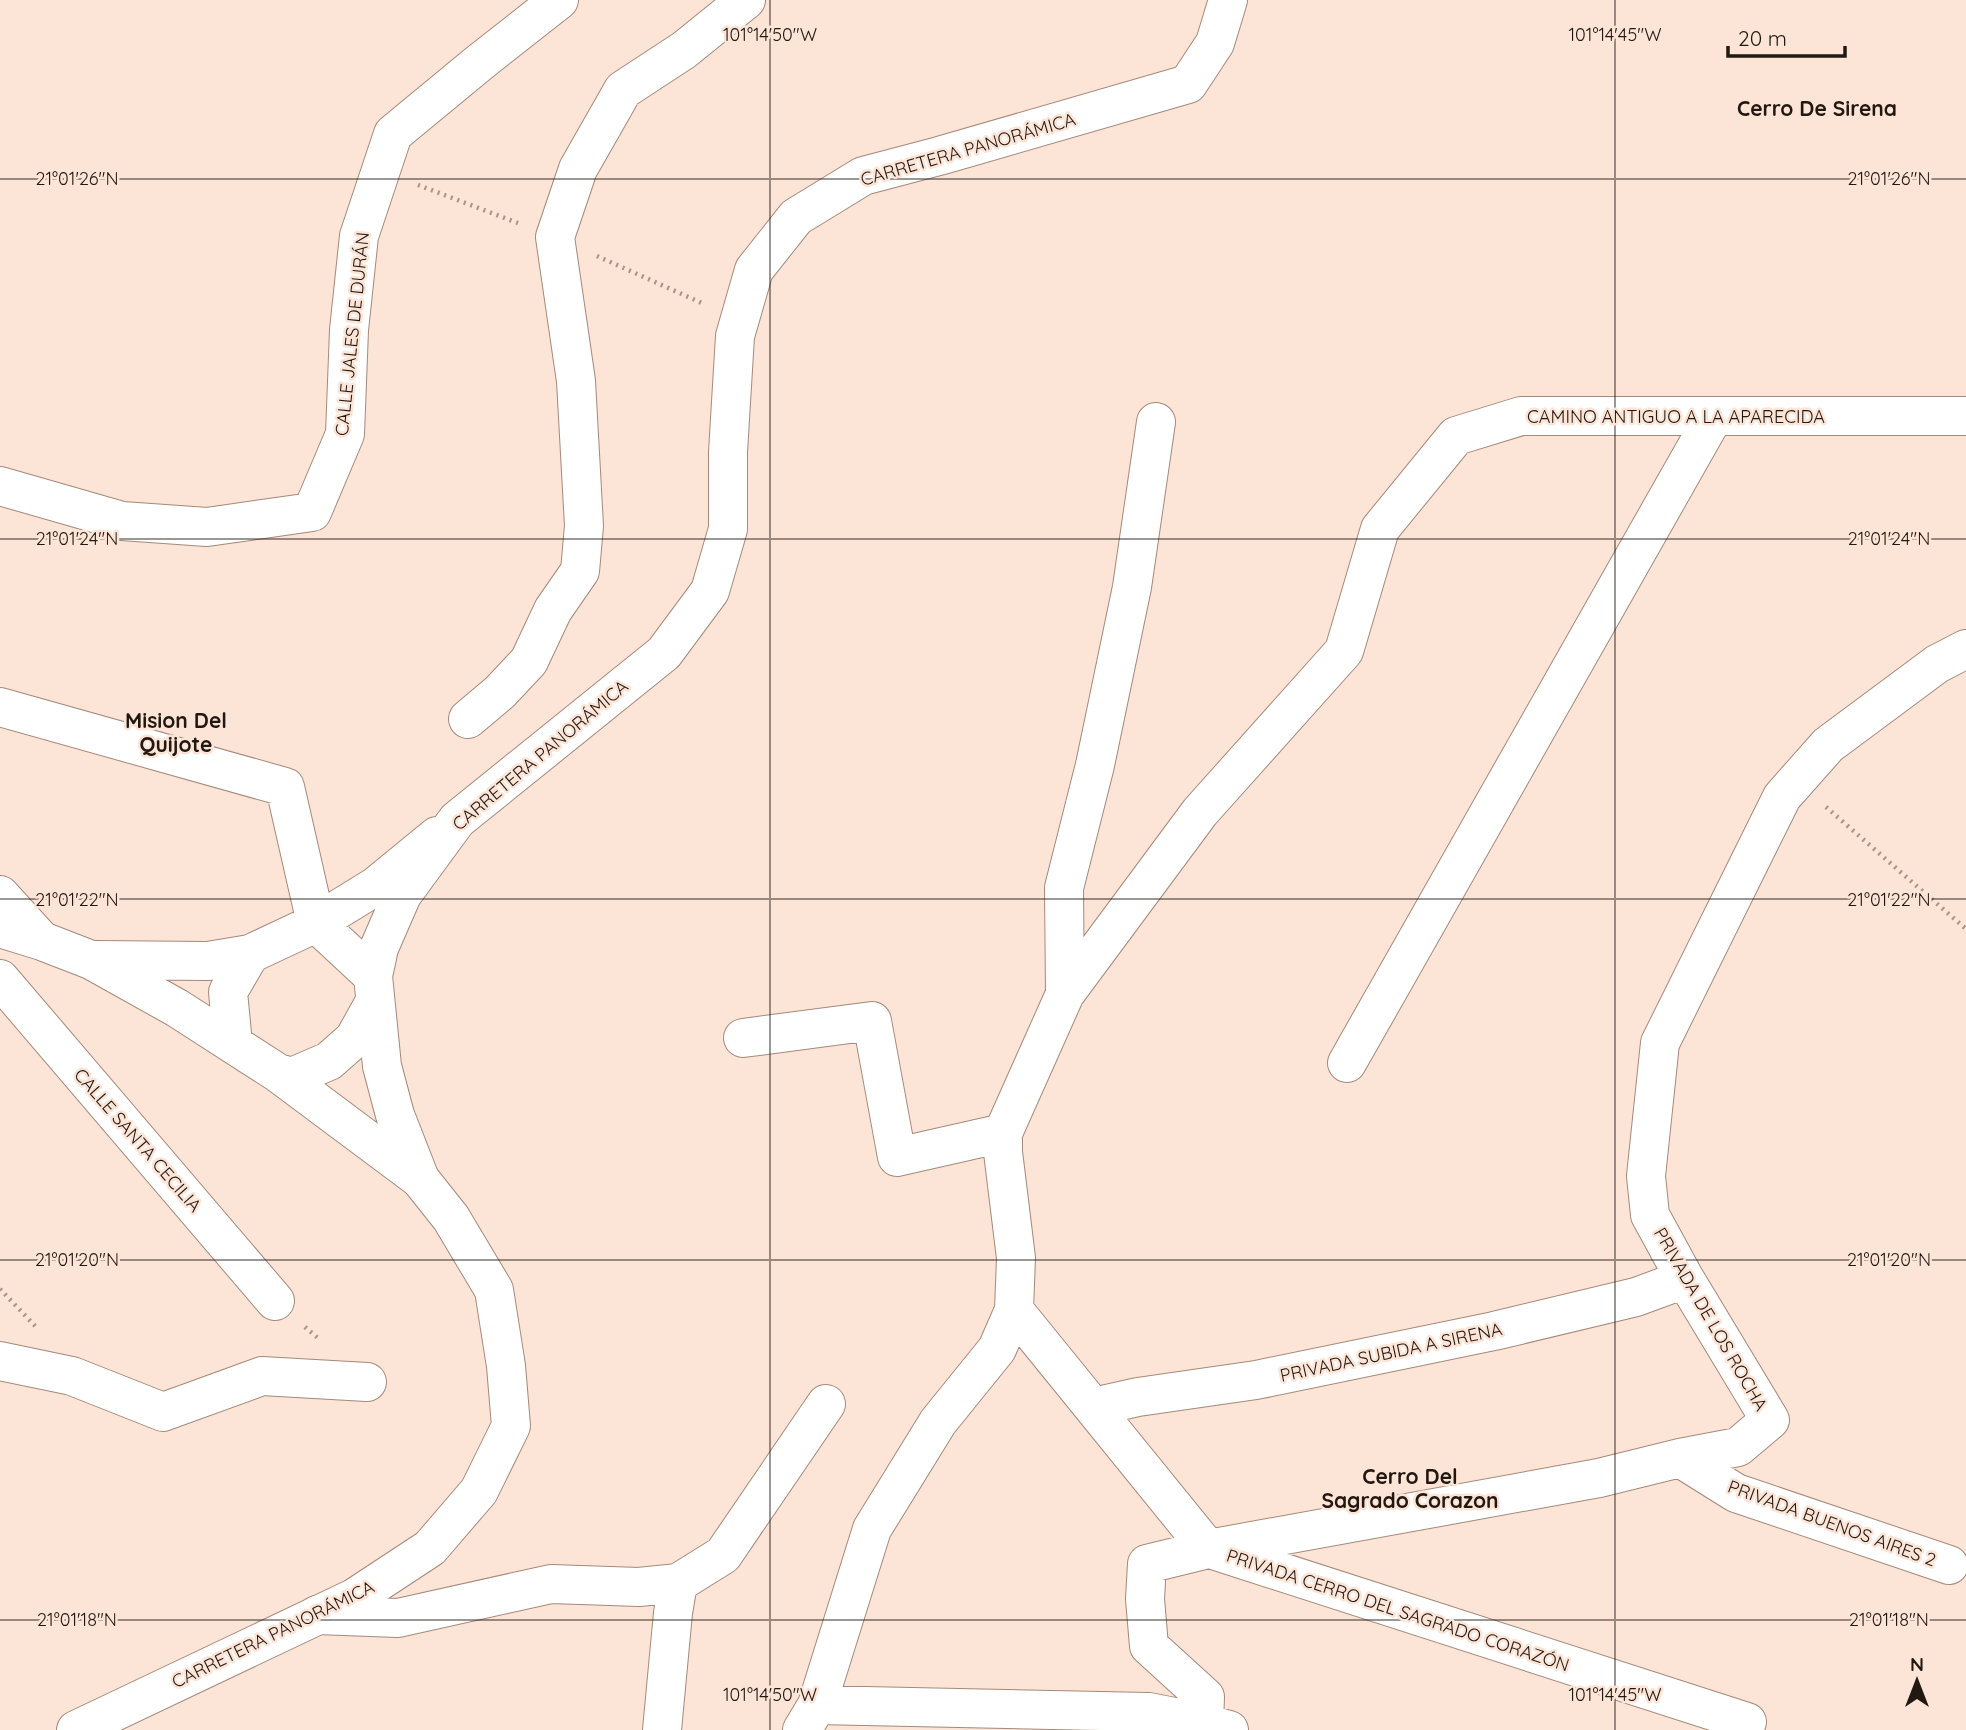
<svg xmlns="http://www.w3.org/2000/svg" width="1966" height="1730" font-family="Quicksand,sans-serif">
<rect width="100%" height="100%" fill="#fce4d6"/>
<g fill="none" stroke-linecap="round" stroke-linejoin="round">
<defs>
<path id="minor" d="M0,486l122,35 85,6 105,-15 33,-78 4,-104 10,-94 34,-102 86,-71 80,-63
M0,707l285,80 31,136 57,53
M468,719l32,-27 29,-31 24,-51 27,-39 4,-45 -8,-145 -21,-144 23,-68 45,-79 61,-40 62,-50
M0,895l41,45
M0,928l42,13 49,19 86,48 101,65 142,106
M95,960l113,1 42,-7 66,-31 60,-37 61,-50
M0,979l275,322
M1065,994l-1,-106 31,-123 37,-178 24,-165
M743,1038l129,-17 25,136 106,-24
M233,1044l-5,-52 22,-38
M1347,1063l367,-647
M278,1073l14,4 37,-16 25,-22 20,-36
M1014,1310l194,239
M0,1361l72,15 91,36 99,-36 105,6
M1093,1407l45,-10 118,-17 238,-49 142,-34 49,-18
M1680,1458l56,35 213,72
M1213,1550l534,172
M317,1615l81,3 153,-34 88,3 39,-4 45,-28 103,-151
M817,1705l332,7 55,11 25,7
M1204,1723l1,-26 -56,-51 -4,-47 2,-35 61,-15 391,-71 81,-20 58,-11 32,-27 -85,-141 -35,-64 -4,-39 14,-133 122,-246 46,-52 109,-81 29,-15
M662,1730l11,-117 5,-30
M802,1730l15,-25 55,-176 66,-107 59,-73 17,-39 2,-52 -13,-106v-19l62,-139 135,-182 144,-161 36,-122 76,-93 65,-20h445"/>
<path id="tertiary" d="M76,1730l278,-132 76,-50 49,-57 32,-65 -5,-60 -12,-76 -43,-72 -31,-39 -25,-64 -13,-49 -9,-90 6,-28 23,-53 55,-75 207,-167 46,-62 18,-62v-77l7,-116 19,-66 42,-53 67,-41 76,-20 249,-72 27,-41 13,-43"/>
</defs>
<!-- minor casing -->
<use href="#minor" stroke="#a5897a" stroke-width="40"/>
<!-- tertiary casing -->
<use href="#tertiary" stroke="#a5897a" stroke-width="40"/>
<!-- path -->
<path stroke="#a69389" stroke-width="4.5" stroke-dasharray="2 5" stroke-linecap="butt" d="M418,185l100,38
M597,256l107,48
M1826,807l140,122
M0,1289l38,40
M305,1327l14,12"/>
<!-- minor -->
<use href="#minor" stroke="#fff" stroke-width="38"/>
<!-- tertiary -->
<use href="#tertiary" stroke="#fff" stroke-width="38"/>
</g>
<!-- ticks -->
<path fill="none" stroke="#221812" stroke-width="2" stroke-opacity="0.45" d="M770,0v1730M1615,0v1730M0,179h1966M0,539h1966M0,899h1966M0,1260h1966M0,1620h1966"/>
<g text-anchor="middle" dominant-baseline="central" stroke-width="5" stroke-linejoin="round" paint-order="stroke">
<!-- street labels -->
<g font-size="18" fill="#221812" stroke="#fce4d6">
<text transform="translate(968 149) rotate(-16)">CARRETERA PANORÁMICA</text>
<text transform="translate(352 334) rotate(-84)">CALLE JALES DE DURÁN</text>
<text x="1676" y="416">CAMINO ANTIGUO A LA APARECIDA</text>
<text transform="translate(540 755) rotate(-40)">CARRETERA PANORÁMICA</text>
<text transform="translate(138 1140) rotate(49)">CALLE SANTA CECILIA</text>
<text transform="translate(1711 1319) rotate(60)">PRIVADA DE LOS ROCHA</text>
<text transform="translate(1391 1352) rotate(-12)">PRIVADA SUBIDA A SIRENA</text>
<text transform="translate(1832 1523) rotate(20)">PRIVADA BUENOS AIRES 2</text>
<text transform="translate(1398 1610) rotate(18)">PRIVADA CERRO DEL SAGRADO CORAZÓN</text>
<text transform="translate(273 1634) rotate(-26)">CARRETERA PANORÁMICA</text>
</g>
<!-- quarter labels -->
<g font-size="21" font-weight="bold" fill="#221812" stroke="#fce4d6">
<text x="1817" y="108">Cerro De Sirena</text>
<text x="176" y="720">Mision Del<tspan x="176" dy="24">Quijote</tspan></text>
<text x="1410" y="1476">Cerro Del<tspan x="1410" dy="24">Sagrado Corazon</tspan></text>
</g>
</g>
<g font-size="18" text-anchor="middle" fill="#221812" stroke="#fce4d6" stroke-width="5" stroke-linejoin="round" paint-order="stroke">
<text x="770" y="41">101°14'50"W</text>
<text x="1615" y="41">101°14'45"W</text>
<text x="77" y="185">21°01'26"N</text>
<text x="1889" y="185">21°01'26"N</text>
<text x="77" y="545">21°01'24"N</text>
<text x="1889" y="545">21°01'24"N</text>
<text x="77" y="906">21°01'22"N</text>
<text x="1889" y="906">21°01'22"N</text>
<text x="77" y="1266">21°01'20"N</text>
<text x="1889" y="1266">21°01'20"N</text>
<text x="77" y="1626">21°01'18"N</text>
<text x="1889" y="1626">21°01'18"N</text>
<text x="770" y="1701">101°14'50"W</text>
<text x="1615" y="1701">101°14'45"W</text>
</g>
<!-- north arrow -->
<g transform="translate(1917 1681)" stroke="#fce4d6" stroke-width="5" paint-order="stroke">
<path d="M0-5L12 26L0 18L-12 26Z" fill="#221812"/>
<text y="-10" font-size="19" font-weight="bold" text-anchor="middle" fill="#221812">N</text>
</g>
<!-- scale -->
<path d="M1728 46v10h117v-10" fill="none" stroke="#221812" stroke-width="3.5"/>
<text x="1738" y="46" font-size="21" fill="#221812" stroke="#fce4d6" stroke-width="5" paint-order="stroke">20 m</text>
</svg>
